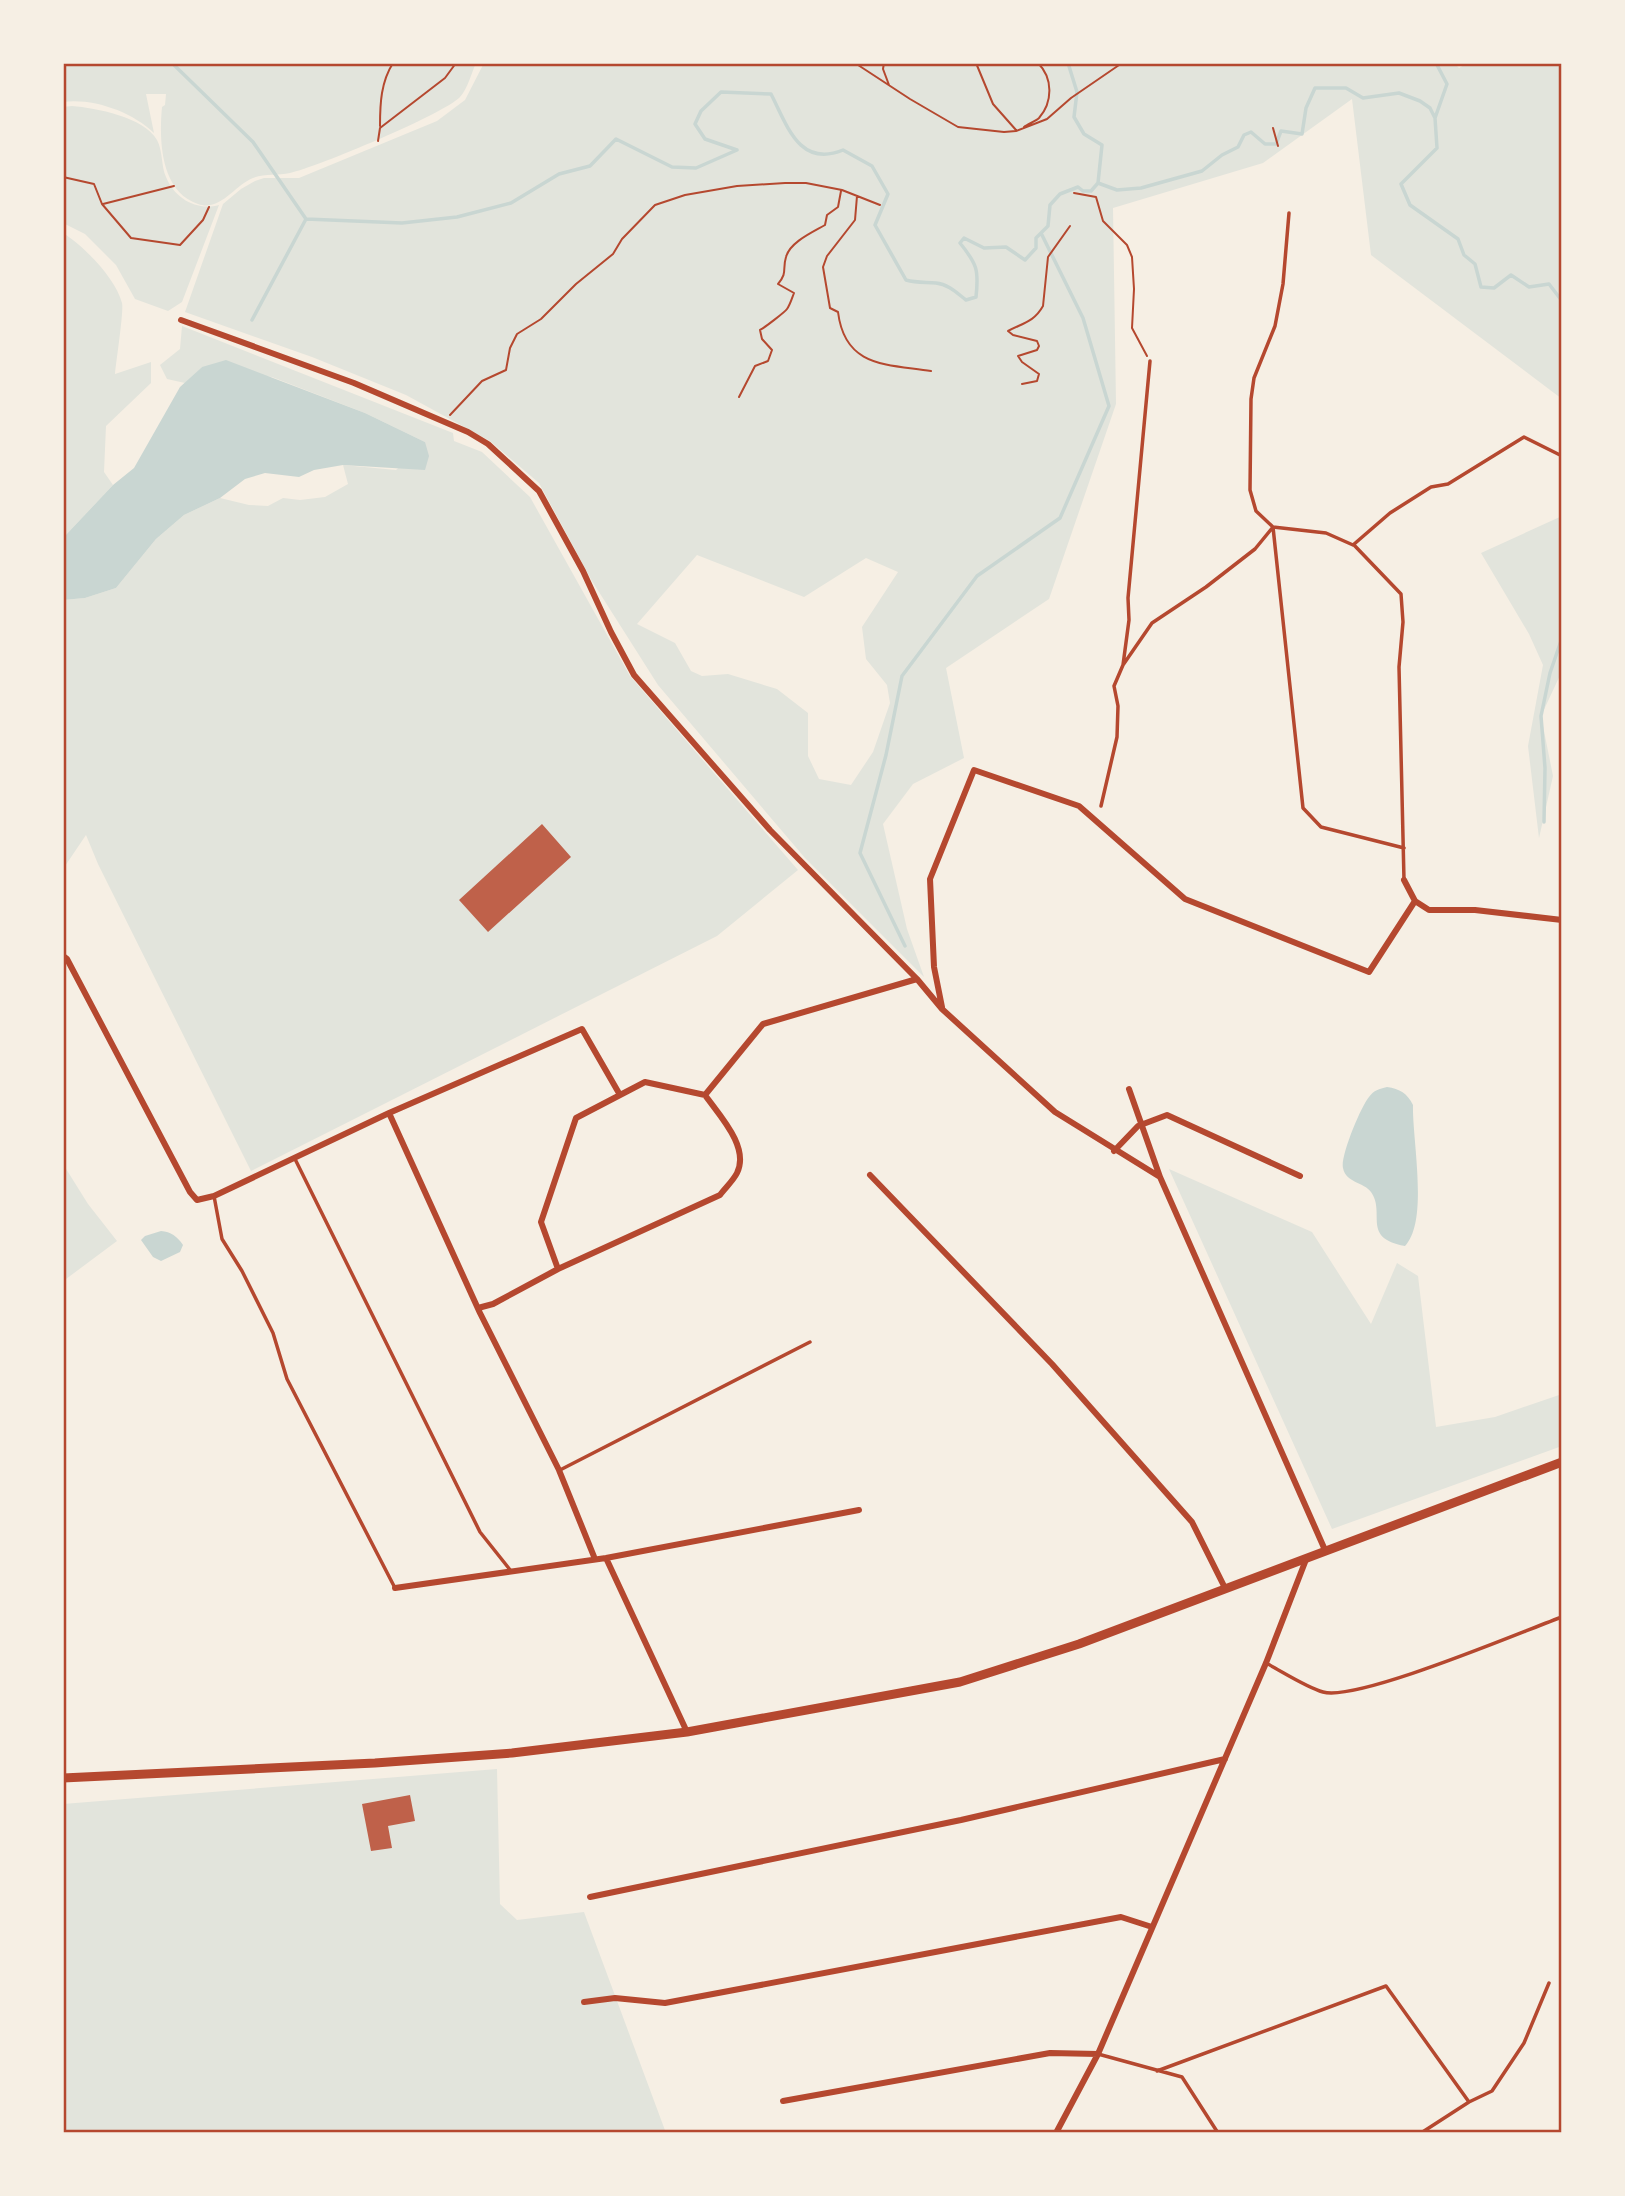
<svg xmlns="http://www.w3.org/2000/svg" width="1625" height="2196" font-family="'Roboto Condensed',sans-serif">
<rect width="100%" height="100%" fill="#f6efe4"/>
<!-- green -->
<path fill="#e2e4dc" fill-rule="evenodd" d="M63,63h413c-5,11 -8,25 -16,34 -16,17 -143,70 -170,76 -12,3 -25,0 -37,5 -18,7 -33,34 -55,26 -38,-13 -39,-64 -36,-97l3,-2 1,-11h-20l8,39c-22,-21 -60,-35 -91,-31z
M484,63h970l5,5 9,-5h94v336l-191,-144 -19,-156 -89,64 -150,45 3,196 -67,195 -103,69 18,90 -51,26 -30,40 24,105 17,48 -119,-119 -147,-173 -66,-104 -53,-98 -49,-42 -84,-46 -94,-38 -127,-45 38,-108 18,-15 14,-8 9,-3h35l138,-57 28,-21zM697,555l107,42 62,-39 32,14 -36,55 4,32 21,26 3,18 -17,49 -22,33 -32,-6 -11,-23v-43l-31,-24 -49,-15 -26,2 -11,-5 -16,-28 -38,-19z
M72,106c24,2 72,11 85,34 6,11 4,26 9,37 9,22 31,34 53,28l-37,97 -14,9 -33,-12 -19,-34 -31,-31 -22,-11v-116z
M63,233c21,13 53,46 59,70 2,8 -6,59 -7,71l36,-12v21l-45,43 -2,46 9,13 -50,53z
M182,326l271,107 1,8 28,11 48,45 100,179 168,194 -81,66 -466,235 -153,-307 -12,-29 -23,34v-269l22,-2 31,-10 40,-49 28,-24 36,-17 29,7 19,1 15,-8 17,2 25,-3 23,-13 -5,-19 53,5 29,-28 -60,-29 -93,-36 -70,-10 -17,16 -18,-4 -7,-14 20,-16z
M1562,516v155l-21,45 12,60 -14,62 -11,-92 15,-81 -14,-31 -48,-81z
M63,1164l25,40 29,37 -51,38h-3z
M1169,1169l143,63 59,92 26,-61 21,13 18,151 59,-10 67,-23v52l-230,83z
M497,1769l3,135 17,16 67,-8 82,221h-603v-329z"/>
<!-- water -->
<path fill="#c9d6d2" d="M226,360l139,53 60,29 4,14 -4,14 -82,-5 -29,5 -15,7 -34,-4 -20,6 -25,19 -36,17 -28,24 -40,49 -31,10 -22,2v-62l50,-53 21,-17 46,-81 22,-20z
M1387,1087c13,2 20,6 26,18 -1,34 16,116 -8,141 -44,-8 -19,-33 -34,-54 -7,-10 -25,-9 -28,-24 -3,-11 18,-62 26,-71 5,-7 10,-8 18,-10z
M161,1231c10,1 16,5 22,14l-3,7 -19,9 -8,-4 -12,-17 4,-4z"/>
<g fill="none" stroke-linecap="round" stroke-linejoin="round">
<!-- stream -->
<path stroke="#c9d6d2" stroke-width="3.5" d="M172,63l81,79 53,77 96,4 55,-6 54,-14 48,-29 31,-8 26,-27 56,28 24,1 41,-18 -32,-11 -10,-15 6,-13 20,-19 50,2c16,31 28,74 72,56l29,16 16,28 -13,31 31,55c11,3 19,2 30,3 12,1 21,10 30,17l10,-3c3,-27 1,-33 -16,-54l4,-5 20,10 22,-1 19,13 11,-12v-10l12,-12 2,-21 10,-11 18,-7 5,4h8l7,-8 19,7 24,-2 61,-17 20,-16 16,-8 6,-12 7,-3 14,12h11l5,-13 21,3 4,-26 9,-20h31l17,10 36,-5 21,8 10,7 5,10 2,30 -36,36 9,21 48,34 6,16 11,9 6,23 13,1 17,-13 18,12 20,-3 13,17
M1068,63l9,29 -3,25 10,17 18,11 -4,38
M1435,118l12,-34 -11,-21
M252,320l54,-101
M1544,822l1,-54 -4,-52 9,-43 12,-35
M905,946l-45,-93 26,-98 16,-79 75,-100 83,-58 49,-112 -26,-88 -42,-85"/>
</g>
<!-- building -->
<path fill="#bf614a" d="M542,824l29,33 -83,75 -29,-32z
M410,1795l5,26 -27,5 4,22 -21,3 -9,-47z"/>
<g fill="none" stroke-linecap="round" stroke-linejoin="round">
<!-- path -->
<path stroke="#b5482f" stroke-width="2" d="M855,63l55,36 48,28 46,5 12,-1 31,-12 24,-21 51,-35
M884,63l-1,6 6,16
M976,63l17,41 23,26
M380,126c0,-23 1,-44 13,-63
M1024,127c4,-3 12,-6 15,-9 14,-16 14,-40 -1,-55
M1273,128l5,18
M378,141l2,-13 65,-50 11,-15
M63,177l31,7 8,20 29,34 49,7 23,-25 6,-13
M1074,193l22,4 7,24 24,24 5,12 2,32 -2,39 15,28
M857,196l-2,24 -28,36 -4,11 7,41 8,4c7,56 49,52 93,59
M103,204l71,-18
M1022,384l15,-3 2,-7 -17,-12 -4,-6 19,-6 2,-4 -2,-5 -24,-6 -5,-4c15,-8 26,-9 35,-25l5,-49 22,-31
M739,397l16,-31 13,-5 4,-11 -10,-11 -2,-9c4,-2 25,-18 27,-21 3,-4 5,-11 7,-16l-16,-9c10,-12 4,-14 8,-27 4,-15 27,-25 39,-32l2,-10 11,-8 3,-16
M450,415l32,-34 24,-11 4,-22 7,-14 24,-15 35,-35 37,-30 9,-15 33,-34 30,-10 52,-9 48,-3h21l36,7 38,15"/>
<!-- service -->
<path stroke="#b5482f" stroke-width="3.5" d="M1289,213l-6,71 -8,42 -21,52 -3,21 -1,91 6,21 17,16 30,281 18,19 83,21
M1354,545l47,49 2,28 -4,45 5,213
M1123,665l29,-42 54,-36 49,-38 18,-22 53,6 27,12 37,-32 41,-26 17,-3 76,-47 38,19
M1101,806l16,-69 1,-31 -4,-20 9,-21 6,-45 -1,-22 22,-237
M295,1159l185,373 31,39
M214,1196l8,43 20,32 31,62 14,46 108,209
M560,1470l250,-128
M1266,1663c17,9 40,24 57,29 34,10 198,-60 239,-75
M1098,2054l84,23 36,56
M1157,2071l229,-85 83,116
M1421,2133l48,-31 23,-11 32,-48 25,-60"/>
<!-- minor -->
<path stroke="#b5482f" stroke-width="6" d="M181,320l173,63 114,49 20,12 51,47 44,80 28,61 23,43 136,155 147,149 25,30 113,103 105,65 165,373
M1404,880l11,21 14,9h46l87,10
M63,956l4,3 123,233 7,8 17,-4 175,-83 193,-84 38,66
M942,1007l-8,-40 -4,-88 44,-109 105,36 106,93 184,73 46,-71
M1129,1089l31,88
M705,1095l58,-71 154,-45
M389,1113l91,200 79,157 36,89
M1114,1151l24,-25 29,-11 133,61
M870,1175l182,189 140,158 33,66
M558,1269l-17,-47 35,-104 69,-36 60,13
M478,1308l15,-4 65,-35 162,-74c5,-7 13,-14 17,-22 13,-26 -18,-58 -32,-78
M606,1558l81,174
M395,1588l211,-30 253,-48
M590,1897l371,-77 264,-61
M584,2002l31,-4 50,5 456,-86 31,10
M783,2101l267,-48 48,1
M1056,2133l42,-79 168,-391 41,-106"/>
<!-- secondary -->
<path stroke="#b5482f" stroke-width="9" d="M63,1778l312,-15 137,-10 175,-21 273,-50 119,-38 483,-182"/>
</g>
<!-- border -->
<rect width="1625" height="2196" fill="none" stroke="#f6efe4" stroke-width="130"/>
<rect x="65" y="65" width="1495" height="2066" fill="none" stroke="#b5482f" stroke-width="2.5"/>
</svg>
